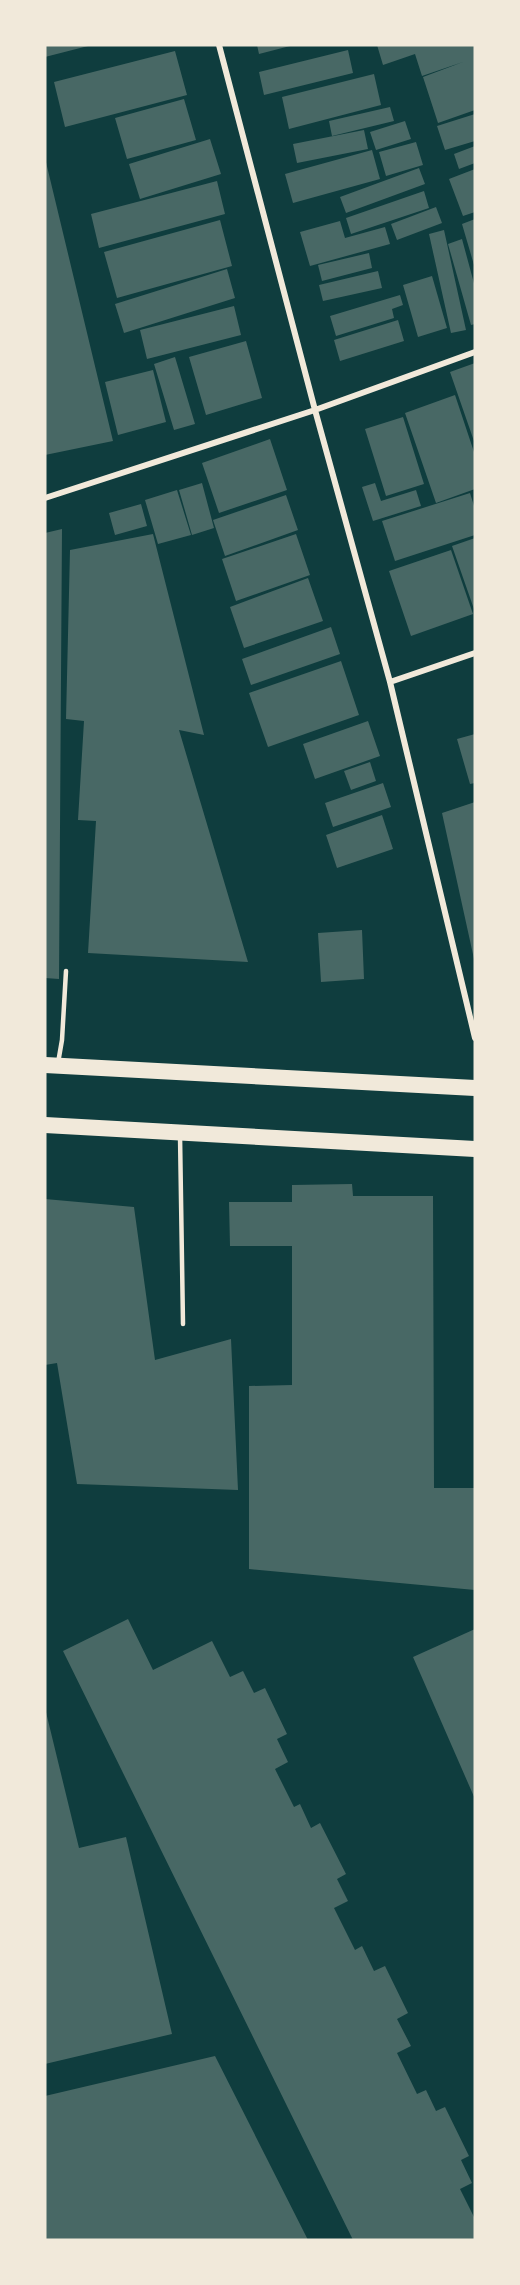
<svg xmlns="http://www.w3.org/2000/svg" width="520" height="2285" font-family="Figtree,sans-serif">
<rect width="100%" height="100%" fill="#0f3d3e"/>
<!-- building -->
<path fill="#486865" d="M45,45h42l1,1 -43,11z
M257,45h33v1l-31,8z
M377,45h98v65l-37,13 -15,-46 40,-15 -41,14 -7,-22 -32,11z
M348,50l5,23 -89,22 -5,-23z
M175,51l12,44 -122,32 -11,-45z
M374,74l7,31 -92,24 -7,-32z
M184,99l12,41 -69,19 -12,-41z
M390,107l4,14 -62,15 -3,-15z
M475,114v27l-30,9 -8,-24z
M405,121l6,18 -35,11 -6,-18z
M364,130l4,19 -71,14 -4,-19z
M210,139l11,35 -81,25 -11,-35z
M416,142l7,23 -37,11 -7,-24z
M475,146v17l-16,6 -5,-15z
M372,150l8,29 -87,24 -8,-29z
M45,158l68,283 -68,14z
M419,168l6,16 -79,29 -6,-16z
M475,169v43l-12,4 -14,-37z
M217,181l8,33 -126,34 -8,-34z
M424,191l5,17 -78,26 -5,-16z
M436,207l6,16 -45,17 -6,-16z
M475,219v46h-1l-12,-41z
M220,220l12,46 -115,32 -13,-46z
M340,221l5,17 40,-11 5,17 -80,22 -10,-34z
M444,230l22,100 -15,3 -22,-99z
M462,239l13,48v37l-4,1 -23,-81z
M369,253l3,15 -50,13 -4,-16z
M227,269l8,29 -111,35 -9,-29z
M378,271l4,17 -59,13 -4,-16z
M432,276l15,52 -29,9 -15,-52z
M400,295l3,10 -11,4 2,9 -58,18 -6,-20z
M234,306l7,29 -94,24 -7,-29z
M398,320l6,21 -64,20 -6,-21z
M246,341l16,57 -56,17 -17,-58z
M175,357l20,67 -21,6 -20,-66z
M475,363v81l-25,-72z
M153,370l13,52 -48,13 -13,-53z
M455,395l20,60v34l-39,14 -31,-90z
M403,417l21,67 -38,12 -21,-67z
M270,439l17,51 -68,23 -17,-50z
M202,483l12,45 -22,7 -13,-45z
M375,483l6,18 35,-11 5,16 -48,15 -11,-34z
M177,490l14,45 -33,9 -13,-44z
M470,493l5,16v26l-80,26 -13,-40z
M286,495l12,35 -73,26 -12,-36z
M141,504l6,22 -32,9 -6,-22z
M62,529l-3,450 -14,-1v-445z
M153,534l51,201 -25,-5 69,232 -160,-9 8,-132 -18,-1 6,-99 -18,-2 4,-169z
M296,534l14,41 -74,26 -14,-42z
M475,538v74l-23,-66z
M451,550l22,64 -62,22 -22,-65z
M308,578l15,43 -79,27 -14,-41z
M331,627l9,27 -89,31 -9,-26z
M341,661l18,54 -91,32 -19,-54z
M368,721l12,35 -65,23 -12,-35z
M475,734v49l-5,1 -13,-45z
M370,762l6,19 -25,9 -7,-19z
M383,783l8,24 -58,20 -8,-24z
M475,802v157h-1l-32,-146z
M382,815l11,34 -56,19 -11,-33z
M362,930l2,49 -43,3 -3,-49z
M352,1184l1,12h80l1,292h41v102l-226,-21v-183l43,-1v-139h-62l-1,-44h63v-17z
M45,1199l89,8 21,153 76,-21 7,151 -161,-6 -20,-121 -12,2z
M128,1619l25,51 59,-29 18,36 13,-6 11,22 11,-5 22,46 -10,5 11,23 -13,7 19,38 6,-3 11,24 9,-5 26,51 -9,5 11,22 -14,7 21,42 7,-4 12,25 11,-5 23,47 -11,6 14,27 -14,7 20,41 9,-4 10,21 9,-4 24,49 -8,4 11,23 -12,6 15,30v21h-122l-290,-589z
M475,1629v170l-62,-142z
M45,1708l34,140 47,-11 46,197 -127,30z
M215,2056l93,184h-263v-144z"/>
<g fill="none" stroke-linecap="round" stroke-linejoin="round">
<!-- service -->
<path stroke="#f1e9da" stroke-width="4.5" d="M58,1063l4,-23 4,-69
M180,1135l3,189"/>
<!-- minor -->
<path stroke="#f1e9da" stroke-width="6" d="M219,45l96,365 75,272 85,356
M45,498l270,-88 160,-58
M390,682l85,-29"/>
<!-- trunk -->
<path stroke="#f1e9da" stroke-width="16" d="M45,1065l430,23
M45,1125l430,24"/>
</g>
<!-- border -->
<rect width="520" height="2285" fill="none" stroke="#f1e9da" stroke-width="93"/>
</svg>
